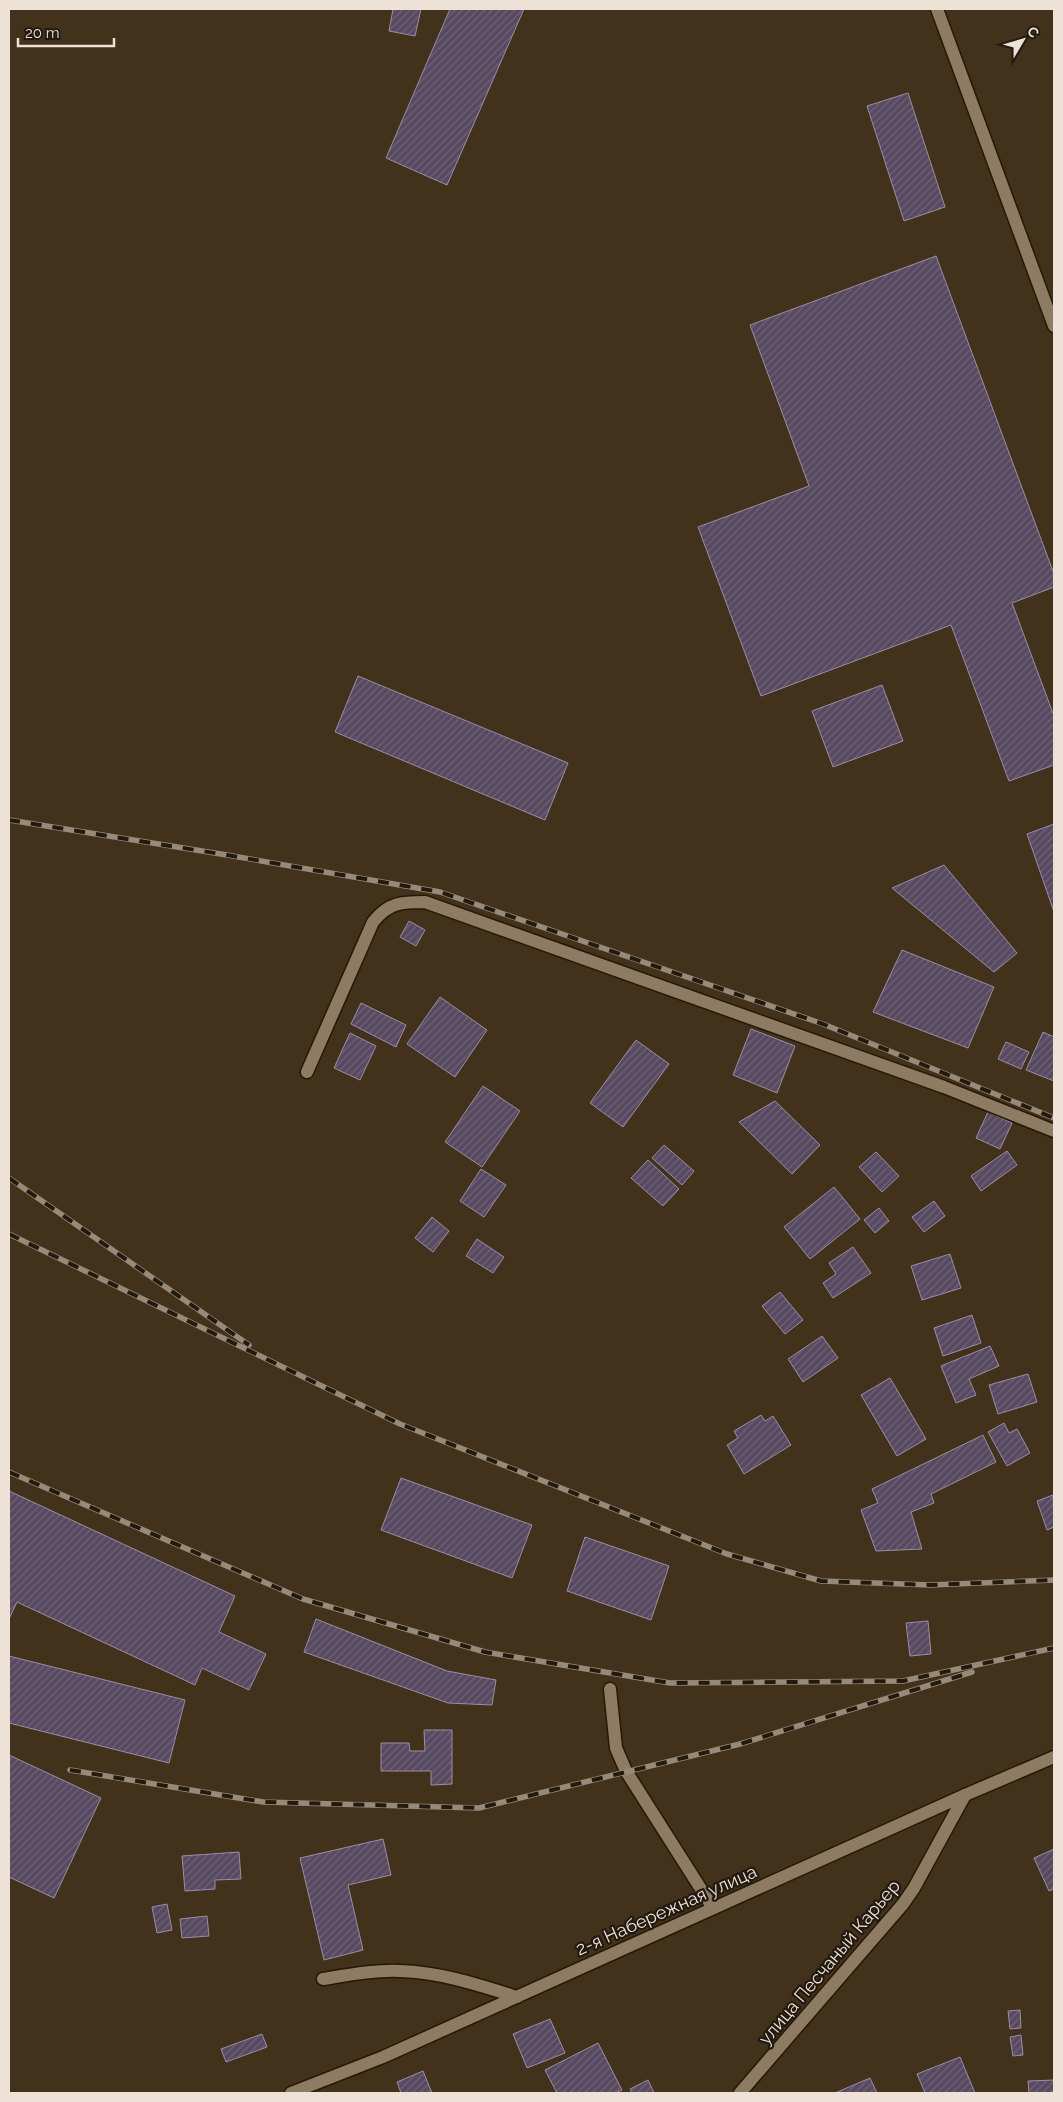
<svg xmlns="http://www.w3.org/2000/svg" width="1063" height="2102" font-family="Raleway,sans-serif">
<defs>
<pattern id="building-hatch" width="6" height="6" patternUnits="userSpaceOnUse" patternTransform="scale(1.25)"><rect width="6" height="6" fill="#574960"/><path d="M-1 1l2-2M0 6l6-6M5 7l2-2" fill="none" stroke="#6f6376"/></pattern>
</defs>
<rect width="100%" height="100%" fill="#42311b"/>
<!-- building -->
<path fill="url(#building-hatch)" stroke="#9c8da7" d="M393,9h28l-6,27 -26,-5z
M450,9h74l-77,176 -61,-27z
M908,93l37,114 -41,14 -37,-115z
M936,256l118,318v13l-42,16 42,113v49l-45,16 -58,-156 -190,71 -63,-169 111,-41 -59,-161z
M358,676l210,87 -23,57 -210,-88z
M882,685l21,56 -70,26 -21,-56z
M1054,824v88l-27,-78z
M944,865l73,88 -23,19 -102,-84z
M409,921l16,9 -9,16 -16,-9z
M902,950l92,37 -26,61 -95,-36z
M440,997l47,33 -32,47 -48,-33z
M361,1003l45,22 -10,22 -45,-23z
M751,1029l44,17 -18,47 -44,-18z
M1043,1032l11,5v44l-28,-11z
M350,1033l26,13 -16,34 -26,-12z
M636,1040l33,24 -46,63 -33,-24z
M1006,1042l23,10 -8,17 -23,-10z
M483,1086l37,25 -38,56 -37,-25z
M775,1101l45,44 -28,29 -53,-52z
M988,1112l24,11 -12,26 -24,-11z
M664,1145l30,26 -12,14 -30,-27z
M1007,1151l10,14 -36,26 -10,-15z
M876,1152l23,24 -17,16 -23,-25z
M648,1160l31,29 -16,17 -32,-28z
M481,1169l25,16 -22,32 -24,-16z
M834,1187l26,32 -50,40 -26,-32z
M934,1201l11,15 -21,16 -12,-15z
M879,1208l10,13 -14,12 -11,-13z
M432,1217l17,14 -16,21 -18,-14z
M477,1239l27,18 -11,16 -27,-17z
M853,1247l18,26 -38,25 -10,-15 13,-9 -7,-11z
M950,1254l11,34 -39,12 -11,-34z
M780,1292l23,28 -18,14 -23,-28z
M972,1315l9,28 -38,13 -9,-28z
M822,1336l16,22 -35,24 -15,-23z
M990,1346l9,20 -30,13 7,16 -20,8 -15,-37z
M1028,1374l9,28 -39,12 -9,-29z
M890,1378l36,61 -29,17 -36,-61z
M761,1415l4,6 8,-5 18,29 -47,29 -17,-29 11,-7 -4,-7z
M1004,1423l5,10 8,-4 13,24 -23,13 -19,-34z
M983,1435l13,27 -65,32 3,9 -23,9 11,37 -46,2 -15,-41 17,-7 -6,-14z
M401,1478l131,47 -20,53 -131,-48z
M9,1491l226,105 -16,36 47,22 -17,36 -47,-22 -7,17 -178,-83 -8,17z
M1053,1495l1,32 -7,3 -10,-29z
M585,1537l84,29 -18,54 -84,-29z
M316,1619l131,52 49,9 -4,25 -44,-2 -144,-51z
M928,1621l3,33 -21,2 -4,-33z
M9,1656l176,44 -16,63 -160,-40z
M424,1730h28v54l-21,1v-14h-50v-28h28l1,8h15z
M9,1755l92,43 -47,100 -45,-21z
M383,1839l8,36 -43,10 15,65 -39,10 -24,-102z
M1054,1849v40l-5,2 -15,-33z
M239,1852l2,27 -26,1v9l-30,2 -3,-35z
M167,1904l5,26 -15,3 -5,-26z
M207,1916l2,20 -27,2 -2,-19z
M1020,2010l1,18 -11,1 -2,-18z
M550,2019l15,34 -38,15 -14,-34z
M262,2034l5,13 -41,15 -5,-13z
M1021,2035l2,20 -10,1 -3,-19z
M598,2043l24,47 -6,3h-59l-12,-23z
M960,2057l15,36h-50l-8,-19z
M423,2071l9,22h-31l-4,-11z
M870,2078l7,15h-42z
M648,2080l6,13h-22l-2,-4z
M1054,2080v13h-25l-1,-12z"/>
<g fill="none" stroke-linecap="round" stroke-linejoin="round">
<defs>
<path id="service" d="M307,1072l66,-150c16,-20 29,-20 52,-20l519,185 110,44
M610,1689l6,59 10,23 87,137
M323,1979c25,-4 51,-9 77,-8 40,1 79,14 117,26"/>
<path id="minor" d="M740,2093l163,-189 11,-16 51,-93"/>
<path id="tertiary" d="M937,9l117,317
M291,2093l92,-36 582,-262 89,-38"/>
</defs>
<!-- service casing -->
<use href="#service" stroke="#281804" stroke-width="15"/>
<!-- minor casing -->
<use href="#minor" stroke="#281804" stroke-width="15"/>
<!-- tertiary casing -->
<use href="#tertiary" stroke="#281804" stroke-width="15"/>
<!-- service -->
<use href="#service" stroke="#8e7b63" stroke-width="12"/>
<!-- minor -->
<use href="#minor" stroke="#8e7b63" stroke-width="12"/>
<!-- tertiary -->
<use href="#tertiary" stroke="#8e7b63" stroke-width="12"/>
<defs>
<path id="rail" d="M9,820l218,35 213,37 383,132 231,94
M9,1178l240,167
M9,1234l391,190 327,130 94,27 109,4 124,-5
M9,1472l294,127 182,53 185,31 233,-2 151,-33
M70,1770l193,32 216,6 261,-64 232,-72"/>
</defs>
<!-- rail casing -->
<use href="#rail" stroke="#988a78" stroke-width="5.5"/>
<!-- rail -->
<use href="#rail" stroke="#221a11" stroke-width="4" stroke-dasharray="11" stroke-linecap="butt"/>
</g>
<g text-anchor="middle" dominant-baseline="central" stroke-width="4.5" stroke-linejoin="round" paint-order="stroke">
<!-- street labels -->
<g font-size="18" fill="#ede2d5" stroke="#221a11">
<text transform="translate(666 1910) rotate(-24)">2-я Набережная улица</text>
<text transform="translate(829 1962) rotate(-50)">улица Песчаный Карьер</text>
</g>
</g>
<!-- border -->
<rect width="1063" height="2102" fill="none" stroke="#ede2d5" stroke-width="20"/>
<!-- north arrow -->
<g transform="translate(1023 40) rotate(52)" stroke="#221a11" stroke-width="4" paint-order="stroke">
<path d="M0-4L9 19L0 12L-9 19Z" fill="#ede2d5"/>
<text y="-8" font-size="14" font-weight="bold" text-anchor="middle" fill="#ede2d5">С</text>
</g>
<!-- scale -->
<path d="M18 38v8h96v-8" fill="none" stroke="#ede2d5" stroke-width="2.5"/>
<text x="25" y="38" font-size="15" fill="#ede2d5" stroke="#221a11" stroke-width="4" paint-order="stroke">20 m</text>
</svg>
